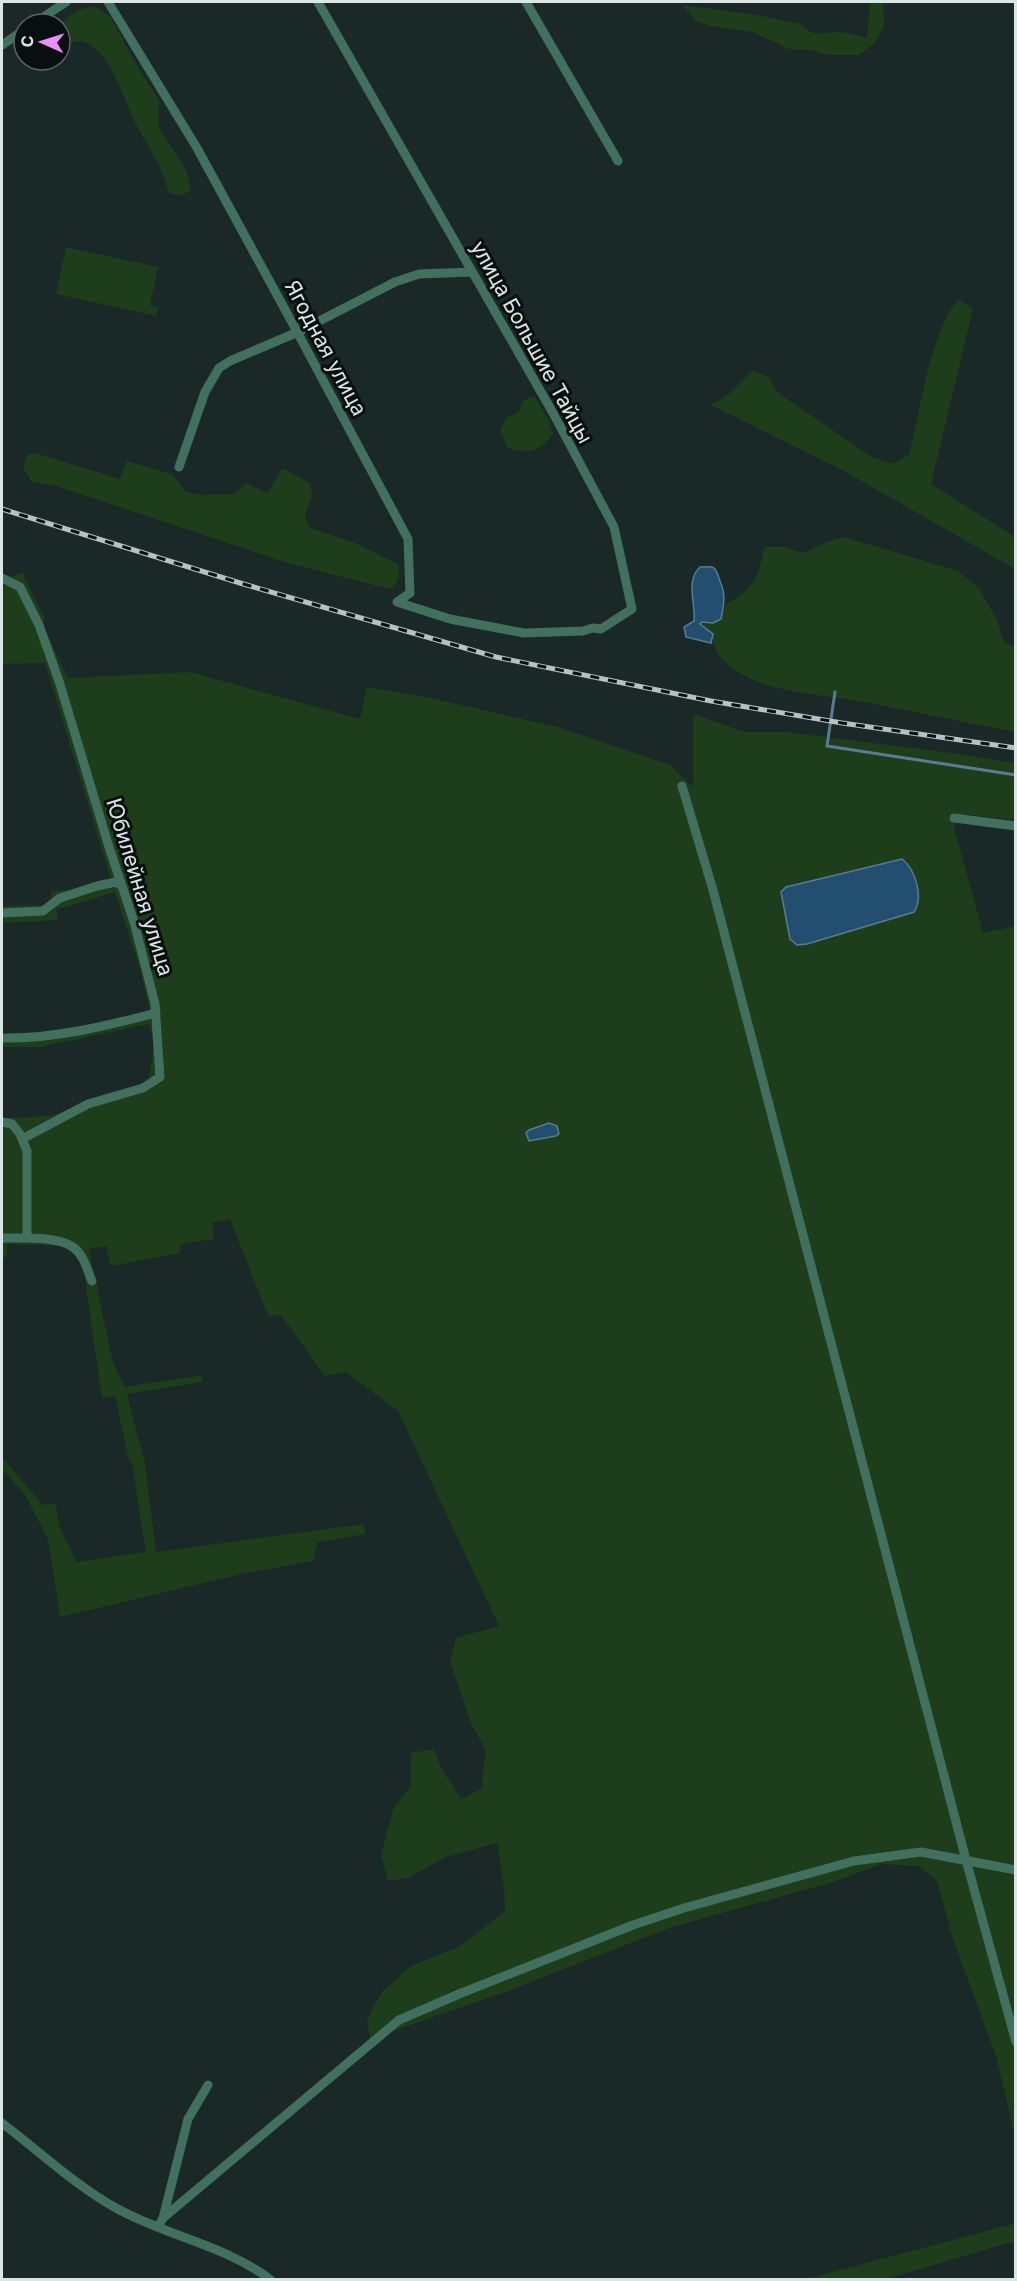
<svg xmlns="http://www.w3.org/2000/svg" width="1017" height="2281" font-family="Inter,sans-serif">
<rect width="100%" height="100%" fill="#1a2827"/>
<!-- green -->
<path fill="#1e3d1a" d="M870,2h13l1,24 -8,16 -17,13h-31l-18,-5 -21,-1 -37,-17 -42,-6 -14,-5 -14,-16 70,9 49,10c15,15 19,8 37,8 9,0 20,4 29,6z
M94,6l16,10 26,48 23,36v27l27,43 5,20 -10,6 -12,-3c-6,-24 -18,-42 -30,-63 -14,-25 -25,-73 -52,-87 -10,-4 -18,0 -27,4l-1,-23 19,-14z
M66,247l92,20 -8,38 8,3 -2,8 -100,-22z
M958,299l15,10 -42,175 84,53v32l-171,-98 -133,-66 19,-12 22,-22 17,6 8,15 95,65 20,7 17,-9c11,-44 21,-121 49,-156z
M530,396l5,1 14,23 4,14c-12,16 -25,22 -45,14l-8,-17 6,-13 14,-7 2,-8z
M35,453l85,26 6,-18 46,13 13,17 15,4 35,-1 11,-11 21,10 15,-25 28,15 2,12 -7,21 5,12 45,15 43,21c2,13 2,18 -9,25l-101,-26 -235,-78 -21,-3 -9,-14 3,-12z
M844,537l114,34 21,17 19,34 6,21 11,3v86c-51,-9 -101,-21 -152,-30 -36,-7 -73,-8 -107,-21 -19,-8 -46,-24 -43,-47l-13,-10 2,-2 11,1 8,-5 3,-13c30,-15 34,-26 40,-58h20l19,6 26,-12z
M25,572l-1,5 21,43 -3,3 26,55 122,-6 170,47 7,-32 59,10 132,30 112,38 23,22v-73l52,18h41l166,21 63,10v57l-53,-6 -8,13 29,106 33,-7 -1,1209 -19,-79 -43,-117 -16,-58 -18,-15 -37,-2 -49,18 -164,46 -166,65 -133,46 -3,-20 15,-27 29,-26 48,-19 46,-36 -1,-22 -7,-46 -51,14 -38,21 -20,3 -7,-26 12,-46 18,-24v-32l23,-4 7,19 20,31 20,-10 5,-38 -15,-28 -21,-62 6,-23 43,-12 -101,-215 -52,-39 -21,4 -44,-61 -13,1 -38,-97 -18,4 2,16 -34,5v9l-69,13 -5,-20 -17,3 23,110 12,28 78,-12 1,7 -76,12 18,70 11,88 208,-28 1,10 -47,8 -5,19 -71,13 -182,43 -12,-78 -23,-44 -23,-26v-12l41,48 12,-2 5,25 17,34 69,-10 -14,-88 -4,-7 -13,-61 -13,2 -19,-132 -9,-12 -11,-8 -56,-2v13h-5v-139l48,-2 98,-34 6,-37 -5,-21 -109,23h-38v-11l36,1 112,-24 -9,-41 -26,-80 -59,18 2,10 -56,3v-17l47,-1 3,-14 23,-1 36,-11 -66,-216 -43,1v-85z
M1015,2217v26h-7l-122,36h-80l207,-55z"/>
<!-- water -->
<path fill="#224e6f" stroke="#5a7b92" stroke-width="1.5" d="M700,567c17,-1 15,0 20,14 6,14 4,22 1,38l-8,4 -11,-1 -2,2 13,10 -2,9 -25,-6 -2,-10 10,-6c2,-17 -9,-40 6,-54z
M902,859c13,10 22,38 12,53l-107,32 -10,1 -7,-6 -9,-47 5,-5z
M549,1123l8,3 2,8 -3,2 -27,5 -3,-8 3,-3z"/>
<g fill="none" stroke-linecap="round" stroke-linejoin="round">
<!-- stream -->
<path stroke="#5a7b92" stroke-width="3" d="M835,692l-8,54 189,29"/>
<!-- minor -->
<path stroke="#41705e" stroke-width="9" d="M108,2l89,146 97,178 114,213 2,54 -13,9 53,17 74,14 59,-2 10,-3 8,1 31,-20 -18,-82 -61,-114 -235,-411
M526,2l92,159
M33,24l33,-22
M2,45l22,-15
M179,467l26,-75 14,-24 11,-7 68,-29 97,-50 24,-8 53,-2
M2,578l18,9 19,38 20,56 50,166 25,75 21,82 5,73 -17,11 -55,16 -66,35
M682,786l31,104 253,970 50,182
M954,818l62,8
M2,913l41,-2 17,-13 37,-12 19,-4 6,4
M2,1038c52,1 104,-12 154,-25
M2,1122l10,2 8,10 7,17v87
M2,1238c19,0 55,-2 71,9 11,8 14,23 19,34
M2,2123c37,28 73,62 114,85 50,28 109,37 155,72
M163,2218l25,-99 20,-34
M158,2227l5,-9 236,-198 60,-26 174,-69 51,-17 170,-47 67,-9 95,18"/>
<defs>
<path id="rail" d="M2,509l238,74 256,74 215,44 131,22 174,25"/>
</defs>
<!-- rail casing -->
<use href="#rail" stroke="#b7c1c1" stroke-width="5"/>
<!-- rail -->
<use href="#rail" stroke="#090f0f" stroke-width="3" stroke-dasharray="9" stroke-linecap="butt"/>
</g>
<g text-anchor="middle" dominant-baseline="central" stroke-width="6" stroke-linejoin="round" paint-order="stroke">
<!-- street labels -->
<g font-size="21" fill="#dce5e5" stroke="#090f0f">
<text transform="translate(532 342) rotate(61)">улица Большие Тайцы</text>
<text transform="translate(326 348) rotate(62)">Ягодная улица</text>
<text transform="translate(140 887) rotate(73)">Юбилейная улица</text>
</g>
</g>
<!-- border -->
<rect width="1017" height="2281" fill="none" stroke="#dce5e5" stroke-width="6"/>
<!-- north arrow -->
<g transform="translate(42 42) rotate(273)"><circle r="28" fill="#090f0f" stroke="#5d6565" stroke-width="1.5"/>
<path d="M0-4.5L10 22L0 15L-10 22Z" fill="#ea8dfd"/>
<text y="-9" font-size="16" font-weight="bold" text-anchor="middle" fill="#dce5e5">С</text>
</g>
</svg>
